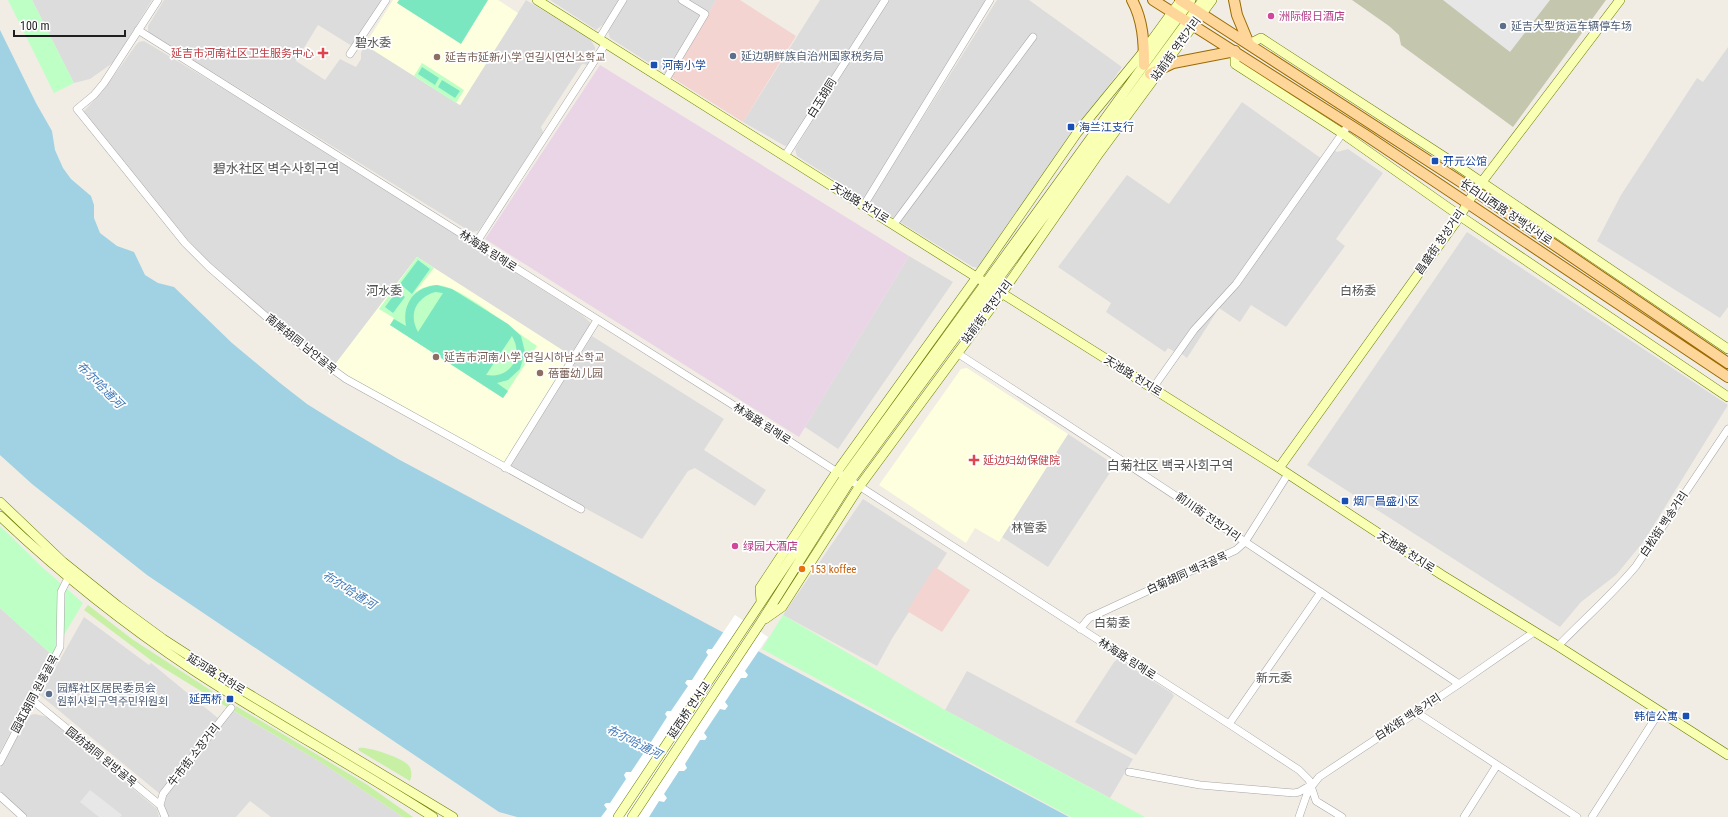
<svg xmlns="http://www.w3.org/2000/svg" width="1728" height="817" font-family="'Roboto Condensed','Noto Sans SC','Noto Sans KR',sans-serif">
<rect width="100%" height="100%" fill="#f1ede4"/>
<!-- residential -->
<path fill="#dddcdc" d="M32,0h120l-38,62 -24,17 -16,4z
M164,0h218l-30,46 -34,-21 -22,36 29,19 15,-21 16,8 5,-8v-6l4,-8 95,60 66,-105 64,39 5,8v8l-6,10 -7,-1 -30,46 -11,17 3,7 -63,93 -3,4 -7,1 -323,-200v-6z
M550,0h69l-13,22 -10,8z
M627,0h89l-45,77 -61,-39 -2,-7z
M820,0h61l-92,145 -4,1 -42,-24z
M887,0h100l-123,199 -67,-43 -2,-7z
M997,0h32l93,67 -142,201 -7,-1 -104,-64z
M144,41l153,92 285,182 8,7v4l-20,29 -153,-98 -84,110 -79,-65 -46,-41 -22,-23 -103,-126 19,-20 34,-47 3,-3z
M1728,47v260l-8,11 -123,-77 24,-46 76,-117 6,4z
M1242,102l80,57 8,-11 7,4 11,-3 35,24 -47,66 9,7 -59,81 -35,-22 -11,17 -21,-14 -32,50 -10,-8 -2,2 -7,-4 -3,4 -59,-40 5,-9 -53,-36 69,-92 42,29z
M1467,232l261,173 -84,136 -28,34 -35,27 -21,25 -253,-162z
M909,256l44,26 -115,167 -33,-22z
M592,336l132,83 -20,31 62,40 -11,16 -60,-38 -7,3 -46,68 -133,-72z
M1068,434l47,31 -67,102 -46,-30z
M863,499l84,54 -54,84 -16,29 -94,-51z
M0,608l52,47 -52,97z
M84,617l65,48 2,-2 68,56 -59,75 -120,-99z
M1118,659l54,34 2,3 -38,59 -61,-33 39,-60z
M967,671l166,88 -23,39 -165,-88z
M232,710l90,53 81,54h-132l-21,-16 -14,16h-68l-4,-11 2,-10z
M35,714l13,3 109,92 2,8h-131l-28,-26v-23l23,-46 7,-7z"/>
<!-- commercial -->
<path fill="#f3d4d1" d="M716,0h24l56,36 -53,86 -72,-45z
M935,567l35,23 -28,42 -35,-21z"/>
<!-- industrial -->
<path fill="#ead5e6" d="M600,65l309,191 -110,181 -314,-198z"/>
<!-- education -->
<path fill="#feffde" d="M393,0h105l20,13 -58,92 -95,-60z
M417,257l153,98 -67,111 -152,-87 -18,-12z
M967,368l101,66 -69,108 -24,-14 -9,15 -87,-58 82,-116z"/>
<!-- construction -->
<path fill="#c5c6ae" d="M1352,0h254l-93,127 -112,-82 -2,-10 -10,-9z"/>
<!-- grass -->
<path fill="#c8f0a5" d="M88,605l44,34 98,64 -3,4 -75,-46 -68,-51z
M236,706l130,78 47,33h-10l-81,-54 -88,-52z
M359,748c8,-2 45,10 50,18 3,4 3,10 1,15l-52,-31z"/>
<!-- park -->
<path fill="#bdffc4" d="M8,0h24l42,83 -20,10z
M422,63l42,27 -8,13 -42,-27z
M417,257l17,11 -20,25c7,-5 15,-8 23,-8 25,1 78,47 100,61l-34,52 -113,-73 4,-7 -15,-9z
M0,526l42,41 41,36 -31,52 -52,-47z
M783,615l162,95 200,107h-74l-309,-168z"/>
<!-- pitch -->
<path fill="#7ae7c0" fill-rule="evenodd" d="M399,0h89l-27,44 -64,-41z
M422,67l17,11 -4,7 -17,-11z
M442,80l18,11 -5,7 -17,-11z
M418,260l12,9 -18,25 -12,-10z
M437,285l15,4 56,35 13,12 4,16 -5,17 -12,11 -11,3 11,8 -5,7 -113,-73 4,-6 12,7c-4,-22 8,-39 31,-41zM435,292l8,1 -25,39c-10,-18 -2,-34 17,-40zM512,336c12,20 -1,43 -26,39z
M397,291l8,6 -12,16 -8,-6z"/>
<!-- parking -->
<path fill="#e7e7e7" d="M1443,0h107l-40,52z
M90,790l32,25 -2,2h-21l-19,-15z"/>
<!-- water -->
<path fill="#a0d2e3" d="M0,30l36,73 16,28 3,19 8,18 8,11 20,17 3,9v13l6,15 17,13 17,6 11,23 13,8 16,4 58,56 48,40 27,21 32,20 59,35 671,358h-552l-18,-5 -352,-237 -115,-91 -32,-29z"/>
<!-- pier -->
<path fill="#fff" d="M735,615l33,22 -23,34 3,4 -2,3h-5l-16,24 3,4 -3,4 -5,-1 -16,24 3,4 -2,3h-5l-15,24 2,4 -3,3h-5l-15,23 3,4 -3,4 -5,-1 -10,16h-48l6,-8 -3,-4 2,-2h4l16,-24 -2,-4 2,-3h5l16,-24 -2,-4 1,-3 5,1 16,-25 -2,-3 2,-3h4l17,-25 -3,-3 2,-3h5l16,-25 -2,-3 2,-3h4z"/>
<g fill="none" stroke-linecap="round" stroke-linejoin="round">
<defs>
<path id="street" d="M158,0l-54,83 -10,12 -17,14 108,134 24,24 69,60 43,34 25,18 235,130
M138,30l592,373 499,321 70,46 10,10 7,21 26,16
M599,39l24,-39
M350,54l36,-54
M665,81l40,-67 -23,-14
M785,156l100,-156
M864,205l126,-205
M894,224l139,-187
M476,243l130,-200
M957,353c168,108 335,220 502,331
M1153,388l41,-58 42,-46 113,-160
M505,468l92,-148
M1080,629l9,-11 147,-68 9,-8 43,-68
M1558,646c26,-27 54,-51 78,-80l92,-137
M32,700l128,105 5,12
M1416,712l161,105
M1229,724l92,-132
M0,762l60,-115 1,-55 7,-14
M1129,772l71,13 94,8 5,-1 12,-7
M0,796l23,21
M160,805l3,-11 68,-86
M1299,817l9,-26 11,-14 140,-93 75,-52
M1464,817l33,-52
M1592,817l68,-106"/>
<path id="secondary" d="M537,0l742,468 163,107 116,71 170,109
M1249,44l12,-6 185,120 282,191
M1235,51v13l107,69 118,83 268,181
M1279,468l181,-252 15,-25 145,-191
M0,502l63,60 55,44 45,33 79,51 211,127
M0,516c60,57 124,108 193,154 79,52 161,96 240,147
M761,601l-1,-13 76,-115 141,-196 100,-144 67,-82 37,-51
M765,619l17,-12 77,-120 143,-194 98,-141 112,-152
M618,817l226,-339 347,-478
M632,817l129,-195 89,-141 353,-481"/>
<path id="primary" d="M1132,0c11,20 12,42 12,65
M1153,0l211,134 364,243
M1180,0l295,191 253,172
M1234,0l3,15 12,29
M1150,74l23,-11 62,-12"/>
</defs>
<!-- street casing -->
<use href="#street" stroke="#a6a6a6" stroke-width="8"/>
<!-- secondary casing -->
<use href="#secondary" stroke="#6b7b00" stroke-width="10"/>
<!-- primary casing -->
<use href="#primary" stroke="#996b00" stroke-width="12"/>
<!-- street -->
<use href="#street" stroke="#fff" stroke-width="7"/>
<!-- secondary -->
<use href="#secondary" stroke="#f9ffb3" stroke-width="9"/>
<!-- primary -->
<use href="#primary" stroke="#ffd69a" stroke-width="10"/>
</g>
<!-- markers -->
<g fill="#d1479c" stroke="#fff" stroke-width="1.5">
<circle cx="1271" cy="16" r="4"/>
<circle cx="735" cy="546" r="4"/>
</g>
<g fill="#5c6f8a" stroke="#fff" stroke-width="1.5">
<circle cx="1503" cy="26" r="4"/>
<circle cx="733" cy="56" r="4"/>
<circle cx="49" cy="694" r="4"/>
</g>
<g fill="#e0444e" stroke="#fff" stroke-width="1.5">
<path d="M321 47h4v4h4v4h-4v4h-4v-4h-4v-4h4z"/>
<path d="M972 454h4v4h4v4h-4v4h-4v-4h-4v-4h4z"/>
</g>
<g fill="#8d6e63" stroke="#fff" stroke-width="1.5">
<circle cx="437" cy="57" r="4"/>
<circle cx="436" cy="357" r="4"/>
<circle cx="540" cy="373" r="4"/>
</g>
<g fill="#1a4fb4" stroke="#fff" stroke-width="1.5">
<rect x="650" y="61" width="8" height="8" rx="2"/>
<rect x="1067" y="123" width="8" height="8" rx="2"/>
<rect x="1431" y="157" width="8" height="8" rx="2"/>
<rect x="1341" y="497" width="8" height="8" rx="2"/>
<rect x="226" y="695" width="8" height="8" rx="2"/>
<rect x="1682" y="712" width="8" height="8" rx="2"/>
</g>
<circle fill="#e8710a" stroke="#fff" stroke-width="1.5" cx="802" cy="569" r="4"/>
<g text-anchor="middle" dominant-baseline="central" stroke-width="3.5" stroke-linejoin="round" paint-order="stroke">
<!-- hotel labels -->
<g font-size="11" fill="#b23c85" stroke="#fff" text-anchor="start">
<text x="1279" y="16">洲际假日酒店</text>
<text x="743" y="546">绿园大酒店</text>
</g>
<!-- service labels -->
<g font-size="11" fill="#4e5e75" stroke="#fff" text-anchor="start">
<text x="1511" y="26">延吉大型货运车辆停车场</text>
<text x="741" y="56">延边朝鲜族自治州国家税务局</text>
<text x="57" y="688">园辉社区居民委员会<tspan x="57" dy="13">원휘사회구역주민위원회</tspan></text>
</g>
<!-- street labels -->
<g font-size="11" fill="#1f1f1f" stroke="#fff">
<text transform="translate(1176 49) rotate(-54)">站前街 역전거리</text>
<text transform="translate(822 98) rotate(-58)">白玉胡同</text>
<text transform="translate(860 203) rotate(32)">天池路 천지로</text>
<text transform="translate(1506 212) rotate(34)">长白山西路 장백산서로</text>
<text transform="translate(1440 242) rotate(-55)">昌盛街 창성거리</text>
<text transform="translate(488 251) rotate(33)">林海路 림해로</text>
<text transform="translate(987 312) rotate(-53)">站前街 역전거리</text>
<text transform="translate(301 344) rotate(39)">南岸胡同 남안골목</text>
<text transform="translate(1133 376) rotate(32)">天池路 천지로</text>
<text transform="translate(762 424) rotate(33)">林海路 림해로</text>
<text transform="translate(1208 517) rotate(35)">前川街 전천거리</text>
<text transform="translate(1664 524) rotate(-56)">白松街 백송거리</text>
<text transform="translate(1406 552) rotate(33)">天池路 천지로</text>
<text transform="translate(1187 573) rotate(-24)">白菊胡同 백국골목</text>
<text transform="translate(1127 659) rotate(33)">林海路 림해로</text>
<text transform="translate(216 674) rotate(32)">延河路 연하로</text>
<text transform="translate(35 694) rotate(-62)">园虹胡同 원홍골목</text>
<text transform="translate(689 710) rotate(-56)">延西桥 연서교</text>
<text transform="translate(1408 717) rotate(-33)">白松街 백송거리</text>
<text transform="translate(194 755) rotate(-52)">牛市街 소장거리</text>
<text transform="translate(101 757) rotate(39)">园纺胡同 원방골목</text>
</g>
<!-- health labels -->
<g font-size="11" fill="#be3a42" stroke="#fff" text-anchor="end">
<text x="314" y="53">延吉市河南社区卫生服务中心</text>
<text x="983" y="460" text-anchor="start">延边妇幼保健院</text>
</g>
<!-- education labels -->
<g font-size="11" fill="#785e54" stroke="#fff" text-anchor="start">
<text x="445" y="57">延吉市延新小学 연길시연신소학교</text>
<text x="444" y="357">延吉市河南小学 연길시하남소학교</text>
<text x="548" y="373">蓓蕾幼儿园</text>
</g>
<!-- transit labels -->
<g font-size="11" fill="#164399" stroke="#fff" text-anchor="start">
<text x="662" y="65">河南小学</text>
<text x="1079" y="127">海兰江支行</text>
<text x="1443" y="161">开元公馆</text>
<text x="1353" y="501">烟厂昌盛小区</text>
<text x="222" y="699" text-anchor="end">延西桥</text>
<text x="1678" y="716" text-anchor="end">韩信公寓</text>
</g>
<!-- food labels -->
<g font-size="11" fill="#c56008" stroke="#fff" text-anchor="start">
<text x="810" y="569">153 koffee</text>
</g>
<!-- neighbourhood labels -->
<g font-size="12" fill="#525252" stroke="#fff">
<text x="373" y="43">碧水委</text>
<text x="384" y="291">河水委</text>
<text x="1358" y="291">白杨委</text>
<text x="1029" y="528">林管委</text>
<text x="1112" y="623">白菊委</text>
<text x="1274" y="678">新元委</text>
</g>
<!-- water labels -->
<g font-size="12" font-style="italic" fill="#4179b8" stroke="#fff">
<text transform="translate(100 385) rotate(45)">布尔哈通河</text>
<text transform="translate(349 590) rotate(32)">布尔哈通河</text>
<text transform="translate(634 742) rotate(27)">布尔哈通河</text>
</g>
<!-- quarter labels -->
<g font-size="13" fill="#525252" stroke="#fff">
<text x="276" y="168">碧水社区 벽수사회구역</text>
<text x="1170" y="465">白菊社区 백국사회구역</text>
</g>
</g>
<!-- scale -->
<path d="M14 30v6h111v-6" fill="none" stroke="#1f1f1f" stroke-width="2"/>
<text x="20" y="30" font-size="12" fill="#1f1f1f" stroke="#ffffff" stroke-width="3" paint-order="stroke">100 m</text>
</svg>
